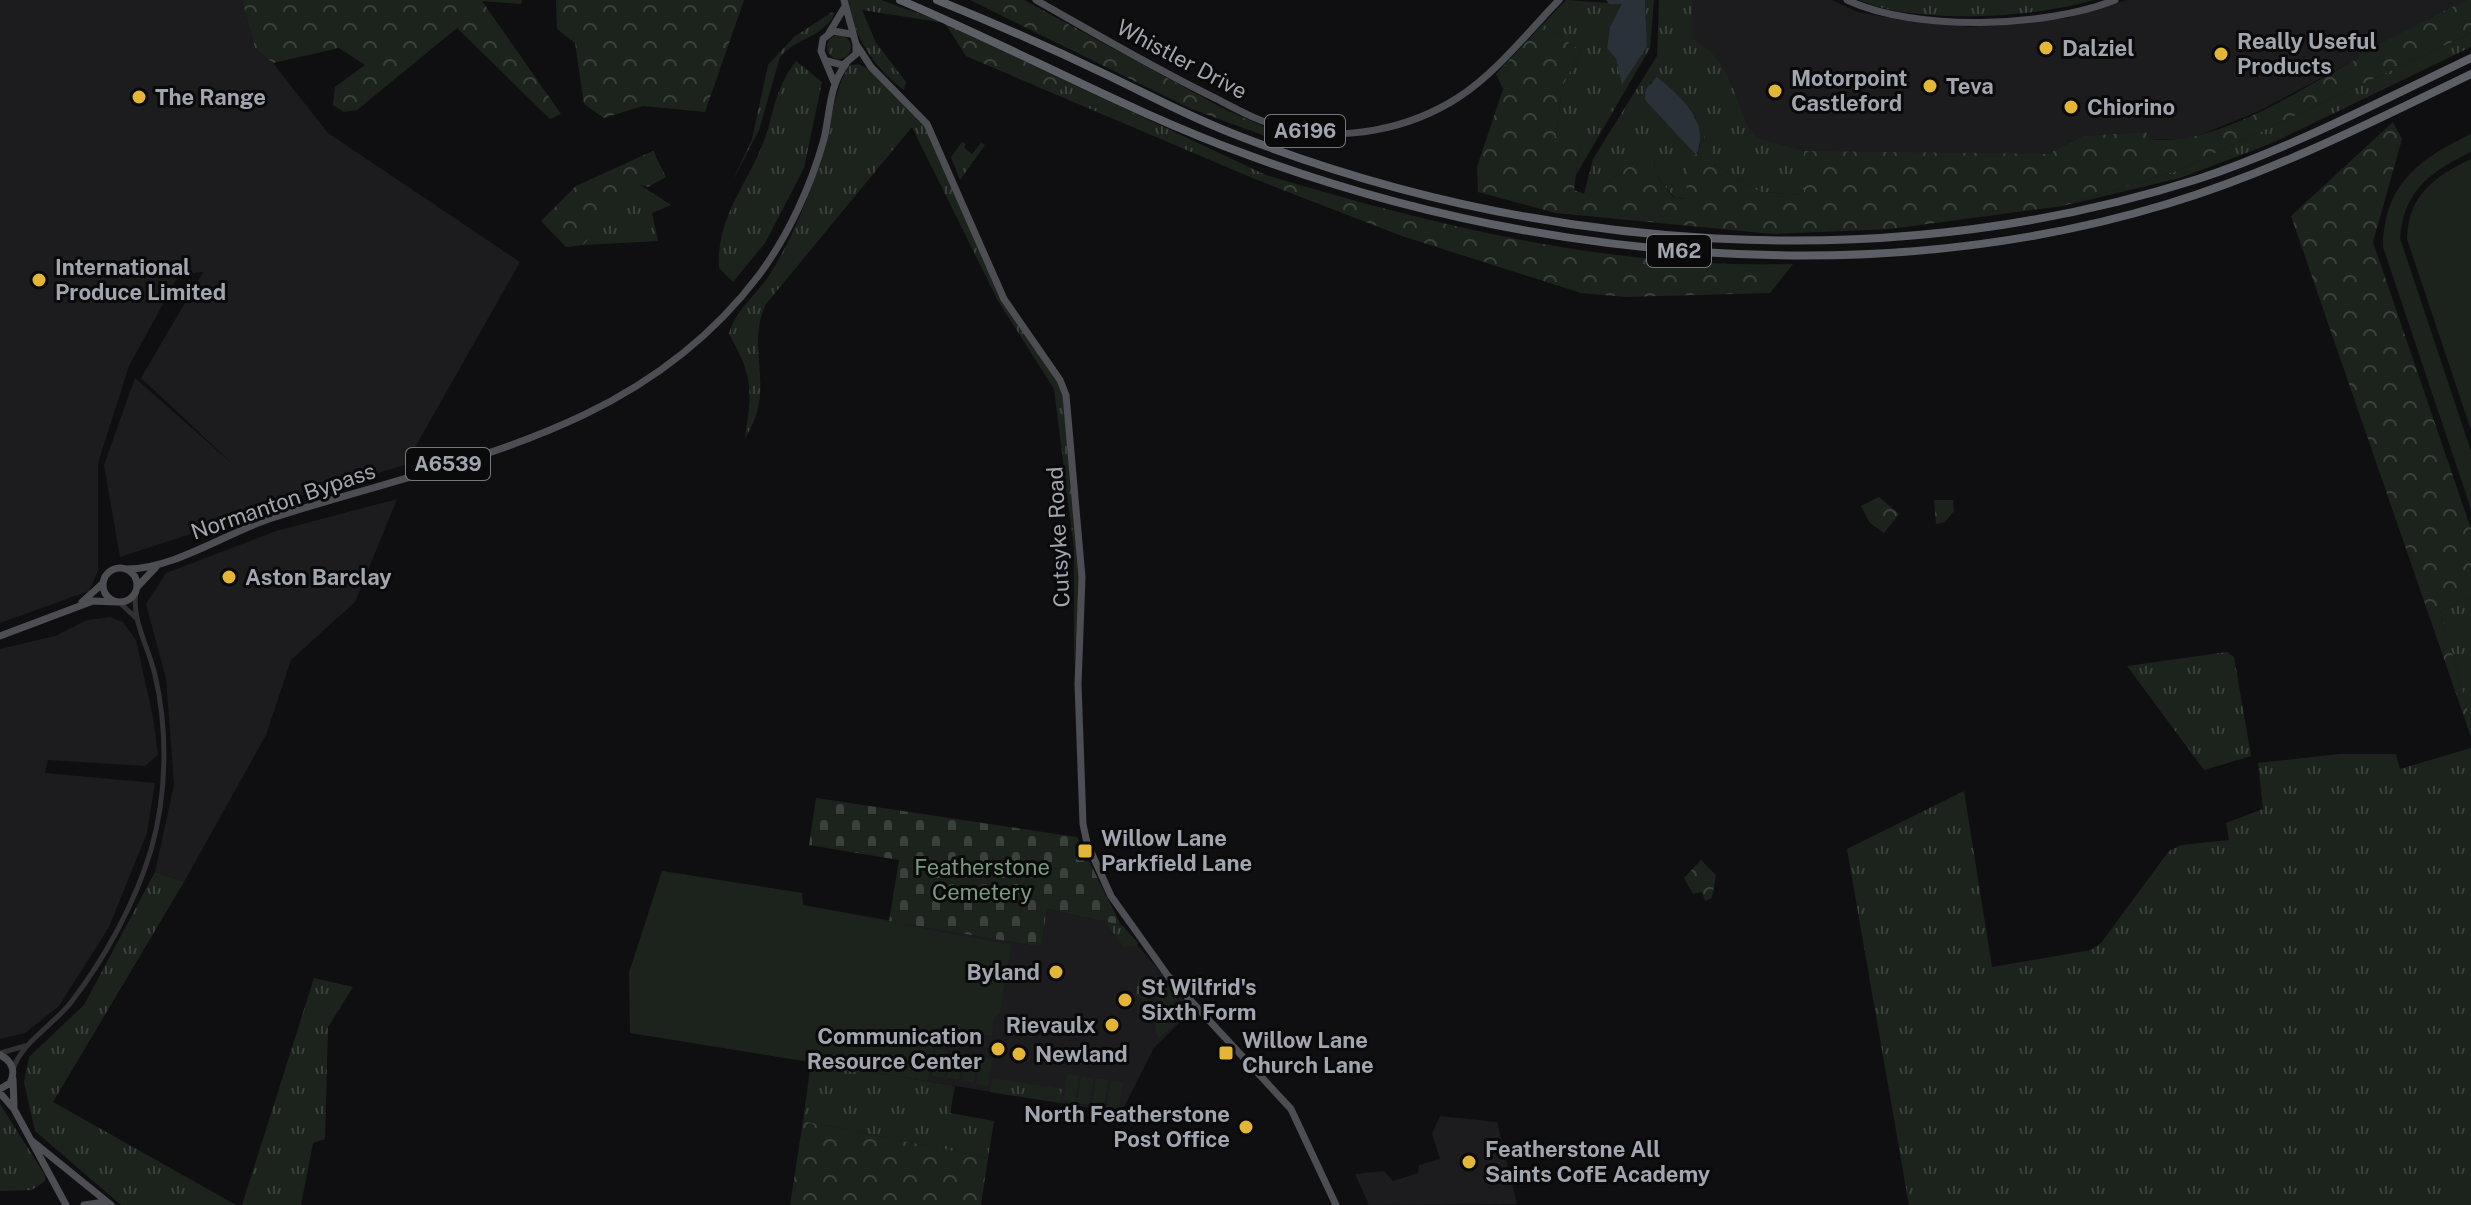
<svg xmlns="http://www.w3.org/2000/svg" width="2471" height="1205" font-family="'Public Sans',sans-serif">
<defs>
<pattern id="grass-tufts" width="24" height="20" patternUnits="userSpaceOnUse" patternTransform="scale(2)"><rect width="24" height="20" fill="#1c231d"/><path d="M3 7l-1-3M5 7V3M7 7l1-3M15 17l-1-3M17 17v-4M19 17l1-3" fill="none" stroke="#3a403b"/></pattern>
<pattern id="forest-crowns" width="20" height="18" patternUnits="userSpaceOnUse" patternTransform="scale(2)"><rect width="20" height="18" fill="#1c231d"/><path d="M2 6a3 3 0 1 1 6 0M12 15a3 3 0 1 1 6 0" fill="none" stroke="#3a403b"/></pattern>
<pattern id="cemetery-stones" width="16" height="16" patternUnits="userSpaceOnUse" patternTransform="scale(2)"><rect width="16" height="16" fill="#1c231d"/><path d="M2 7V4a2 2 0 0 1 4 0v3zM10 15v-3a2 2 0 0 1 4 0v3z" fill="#3a403b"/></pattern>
</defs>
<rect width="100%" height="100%" fill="#0f0f11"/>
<!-- built -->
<path fill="#1c1b1d" d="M0,0h242l13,48 18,15 55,70 192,129 -115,203 -130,38 -7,6 -148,48 -16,-92 31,-87 101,89 -95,-89 62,-106 -24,3 -50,91 -31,97v108l-9,20 -89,32z
M1692,0h140l26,12 55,10 57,5 98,-9 59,-18h339l-108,54 1,4 -102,54 -69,28 -39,-1 -3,-7 -64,4 -34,18h-185l-59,-3 -46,-12 -9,-11 -22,-55 -35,-35z
M397,499l-42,103 -64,58 -25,75 -82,147 -29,-10 19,-88 -8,-105 -20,-75 20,-31 110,-42z
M110,617l13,5 13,18 17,77 5,38 -13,11 -97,-6 -3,13 110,10 -8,50 -38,94 -50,79 -34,27 -25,6v-390l55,-13 32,-16z
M662,871l140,22 1,12 238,42 6,-38 74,16 71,85 -38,38 -33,65 -464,-76 -28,-64z
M1440,1116l57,6 20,82 -148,1 -14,-31 29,-3 9,10 25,-8 1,-8 21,-6 -8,-25z"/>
<!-- grass -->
<path fill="url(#grass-tufts)" d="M848,0h33l64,23 -83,-13 14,33 30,39 -2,8c-27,-19 -53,-56 -56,-90z
M1566,0l57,4 -12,23 -4,21 9,11 6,25 24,-63 -1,-21h9l-4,48 -74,127 4,-33 -24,-4 6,-51 19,-36 -38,-27z
M1659,0h33v38l18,13 17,22 22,55 9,10 46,13v44l-44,-3 -44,-26 -12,-29 -4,9 -4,-28 -45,-37 -5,19 50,55 -9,16v28l-12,-1 -21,-25 1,-15 -13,-2 -52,40 -6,-2 9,-35 64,-103z
M1859,0h234c-58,18 -178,25 -234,0z
M832,12l3,1c-11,24 -39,25 -55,44l-21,73 -27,52 20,-43 16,-74 26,-28z
M2471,33v14l-201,97 -90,34 -117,28 116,-36z
M827 47a12 12 0 1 1 24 0a12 12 0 1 1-24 0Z
M796,61l26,21 -18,86 -39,75 -32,39 -14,-14c-3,-55 34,-89 49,-139 7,-26 11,-46 28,-68z
M851,65l8,-1 11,6 56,56 80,180 56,82 18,190 -6,89v-118l-20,-160 -57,-90 -85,-172 -146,177c-22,46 12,83 -21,134 7,-49 9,-59 -16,-104 6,-24 28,-39 41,-60 20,-32 36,-70 48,-106 9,-24 18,-91 33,-103z
M1066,81l200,94 -4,7 -205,-87z
M962,142l4,2 -2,4 8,6 9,-11 4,2 -25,35 -9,-23z
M637,183l34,22 -19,8 6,28 -75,4z
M2471,597v124l-31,-110z
M2227,652l7,5 17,99 -47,14 -77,-104z
M2471,748v457h-562l-62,-356 117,-58 28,176 99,-17 10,-7 68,-92 12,-6 48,-5 -3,-17 37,-14 -5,-46 82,-9h56l4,15z
M155,872l29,10 -131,220 183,103h-115l-86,-74 -11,-49 5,-25 55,-52z
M1105,922l18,4 15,17 -2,3 -12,1z
M1139,976l10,2 -1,6 7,7 -2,8 -6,-6 -1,6 -11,-2z
M314,978l39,9 -25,40 -3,112 -12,4 -12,62h-59z
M1166,984l13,13 -18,16 -9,-1 5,-23z
M1178,1002l13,9 -32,27 -4,-6 2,-17h6z
M811,1062l144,24 -5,27 44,8 -6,37 -185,-37z
M993,1078l69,11 -2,14 -70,-11z
M0,1104l45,71v6l-13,9 -32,1z"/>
<!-- forest -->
<path fill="url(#forest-crowns)" d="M242,0h280l-1,4 -39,-3 79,113 -11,5 -93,-91 -100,82 -13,2 -11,-7 2,-18 30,-22 -26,-17 -66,15 -18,-15z
M556,0h188l-39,112 -62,-6 -39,12 -20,-14 -9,-61 -18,-14z
M970,0h54l202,110 46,20 29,7 -14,7 -98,-36z
M2466,0h5v33l-292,137 -116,36 -173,23 -117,5 -217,-21 -78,-21 -1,-25 26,-78 -7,-15 47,-50 38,27 -19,36 -6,50 24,5 -6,48 16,6 52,-40 13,1 -1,16 20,25 12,1 1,-28 18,-35 11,30 44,26 44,3v-44l244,3 34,-18 64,-4 3,7c64,10 153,-51 210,-81l-1,-4z
M945,23l121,58 -9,14 -91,-39z
M2393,122l9,17 -29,103 98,287v68l-31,14 31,110v16l-180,-521z
M653,151l13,26 -18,10 -11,-3 -54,61 -17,2 -25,-26 35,-35z
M1266,175c174,52 345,94 527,89l-23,29 -144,4 -45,-4 -179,-57 -140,-54z
M1879,497l20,17 -15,19 -14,-10 -9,-17z
M1934,500h19l1,11 -9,11 -9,2z
M1701,860l15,15 -4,23 -7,3 -3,-9 -9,2 -9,-16z
M803,1121l185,37 -7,47h-191z"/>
<!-- cemetery -->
<path fill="url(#cemetery-stones)" d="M816,798l261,39 44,88 -74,-16 -6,38 -152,-26 10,-61 -90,-15z"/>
<!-- park -->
<path fill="#1c231d" d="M2471,134v18c-40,19 -67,38 -71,86l71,213v58l-88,-262c1,-63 36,-88 88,-113z
M2471,159v271l-64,-191c1,-44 28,-63 64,-80z
M662,871l140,22 1,12 208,40 -11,67 -6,7 -2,17 -55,-8 -9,53 -298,-48 -1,-60z
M936,1049l12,2 -4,27 -12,-2z
M951,1051l13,2 -5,27 -12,-2z
M966,1054l12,2 -4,27 -12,-2z
M980,1057l13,2 -5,27 -12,-2z
M1067,1074l12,2 -4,27 -12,-2z
M1081,1076l13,2 -5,27 -12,-2z
M1096,1078l12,2 -4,27 -12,-2z
M1111,1081l12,1 -4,28 -13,-2z"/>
<!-- water -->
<path fill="#2a3138" d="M1606,0h39l2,46 -25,39 -6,-26 -9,-11 3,-21 12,-23h-13z
M1657,77c22,18 55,46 39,78l-51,-55 1,-11z"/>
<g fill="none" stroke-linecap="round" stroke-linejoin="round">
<!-- minor -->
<path stroke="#313135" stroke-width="5" d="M119,602l17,16
M0,1053l25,-7
M13,1070c7,-27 42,-46 59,-69 33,-43 63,-98 79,-151 16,-56 17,-119 4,-175 -6,-27 -24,-56 -19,-83"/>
<!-- major -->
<path stroke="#4d4e54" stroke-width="7" d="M1036,0c60,34 119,69 181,99 21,11 43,23 67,29 59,14 124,2 175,-31 38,-25 68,-64 100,-97
M1847,0c69,32 198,28 268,0
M829,33l15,-25
M856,44l15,23 56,57 77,175 56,81 6,15 16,182 -4,107 5,140 4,19 24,53 57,80 123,133 45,96
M827,61l16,4 13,-11v-10l-12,-44
M834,82l-13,-31 2,-12 10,-8 18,3
M103 585a17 17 0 1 1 34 0a17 17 0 1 1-34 0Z
M127,569c46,0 98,-35 142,-50 181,-59 368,-82 490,-244 29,-39 52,-89 65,-136 6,-25 5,-54 22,-75
M138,586l18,-19
M82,602l20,-18
M0,636l93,-35 24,1
M0,1055c12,6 16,16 10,28l-10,6
M13,1079l1,27
M0,1093l14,16 52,96
M32,1141l79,64
M84,1205l21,-3"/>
<!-- highway -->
<path stroke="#5d5f66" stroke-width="8" d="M900,0c117,49 229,112 348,155 285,105 625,138 919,49 106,-32 205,-82 304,-130
M937,0c57,23 114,48 170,75 44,21 86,44 132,61 302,117 649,142 959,43 94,-31 184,-79 273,-121"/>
</g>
<!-- markers -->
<g fill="#e3b735" stroke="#0b0a0b" stroke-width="3">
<circle cx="2046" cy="48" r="8"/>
<circle cx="2221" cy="54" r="8"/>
<circle cx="1930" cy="86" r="8"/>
<circle cx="1775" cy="91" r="8"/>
<circle cx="139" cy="97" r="8"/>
<circle cx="2071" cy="107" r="8"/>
<circle cx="39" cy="280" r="8"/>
<circle cx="229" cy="577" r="8"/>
<rect x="1077" y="843" width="16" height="16" rx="4"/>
<circle cx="1056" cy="972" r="8"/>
<circle cx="1125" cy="1000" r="8"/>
<circle cx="1112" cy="1025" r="8"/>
<circle cx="998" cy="1049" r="8"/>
<rect x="1218" y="1045" width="16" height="16" rx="4"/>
<circle cx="1019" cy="1054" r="8"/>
<circle cx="1246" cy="1127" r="8"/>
<circle cx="1469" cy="1162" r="8"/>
</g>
<g text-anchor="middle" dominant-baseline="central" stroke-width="6" stroke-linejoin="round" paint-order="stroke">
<!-- shield labels -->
<g fill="#0b0a0b" stroke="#74767e" stroke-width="2">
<rect x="1265" y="115" width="80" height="32" rx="6"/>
<rect x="1647" y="235" width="64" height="32" rx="6"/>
<rect x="406" y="448" width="84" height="32" rx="6"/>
</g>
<g font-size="20" font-weight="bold" fill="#a1a5b0">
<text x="1305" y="131">A6196</text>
<text x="1679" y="251">M62</text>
<text x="448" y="464">A6539</text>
</g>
<!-- poi labels -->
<g font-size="22" font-weight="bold" fill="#a1a5b0" stroke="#0b0a0b" text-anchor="start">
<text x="2237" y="41">Really Useful<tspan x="2237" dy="25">Products</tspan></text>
<text x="2062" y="48">Dalziel</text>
<text x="1791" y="78">Motorpoint<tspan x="1791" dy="25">Castleford</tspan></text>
<text x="1946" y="86">Teva</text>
<text x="155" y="97">The Range</text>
<text x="2087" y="107">Chiorino</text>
<text x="55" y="267">International<tspan x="55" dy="25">Produce Limited</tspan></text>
<text x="245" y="577">Aston Barclay</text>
<text x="1101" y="838">Willow Lane<tspan x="1101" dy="25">Parkfield Lane</tspan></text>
<text x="1040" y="972" text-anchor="end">Byland</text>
<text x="1141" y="987">St Wilfrid's<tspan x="1141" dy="25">Sixth Form</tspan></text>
<text x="1096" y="1025" text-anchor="end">Rievaulx</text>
<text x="982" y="1036" text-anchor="end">Communication<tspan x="982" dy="25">Resource Center</tspan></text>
<text x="1242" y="1040">Willow Lane<tspan x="1242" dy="25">Church Lane</tspan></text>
<text x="1035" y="1054">Newland</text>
<text x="1230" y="1114" text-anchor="end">North Featherstone<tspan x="1230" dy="25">Post Office</tspan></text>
<text x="1485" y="1149">Featherstone All<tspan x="1485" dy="25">Saints CofE Academy</tspan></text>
</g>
<!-- street labels -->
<g font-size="22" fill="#a1a5b0" stroke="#0b0a0b">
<text transform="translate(1182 59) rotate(28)">Whistler Drive</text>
<text transform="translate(283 501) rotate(-19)">Normanton Bypass</text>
<text transform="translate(1058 537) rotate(-93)">Cutsyke Road</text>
</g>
<!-- park labels -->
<g font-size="22" fill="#799a7e" stroke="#0b0a0b">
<text x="982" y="867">Featherstone<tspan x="982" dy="25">Cemetery</tspan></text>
</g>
</g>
</svg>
